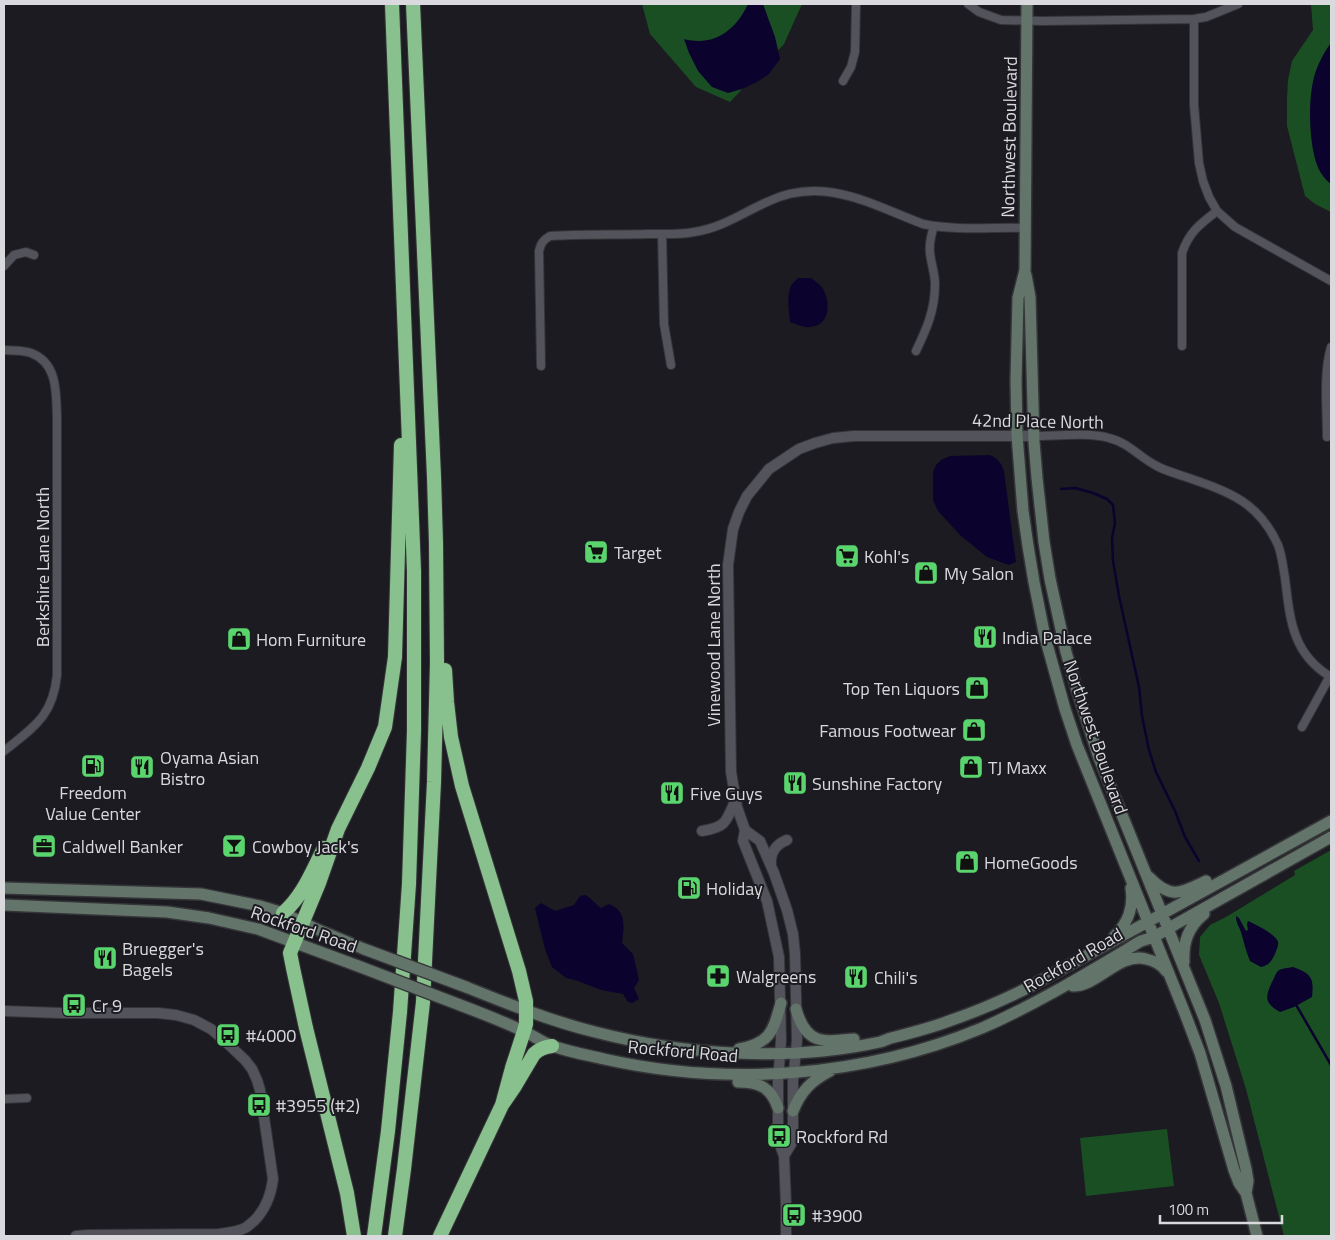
<svg xmlns="http://www.w3.org/2000/svg" width="1335" height="1240" font-family="'Titillium Web',sans-serif">
<rect width="100%" height="100%" fill="#1b1b21"/>
<!-- green -->
<path fill="#1a4f23" d="M642,4h160l-18,40 -54,58 -34,-15 -46,-53z
M1311,4h20v208l-16,-8 -10,-8 -18,-70v-28l1,-18 4,-19 21,-31z
M1331,850v386h-47l-38,-147 -27,-86 -20,-48 1,-18 10,-12 16,-8 69,-42 -1,-4z
M1167,1129l7,57 -88,10 -6,-58z"/>
<!-- water -->
<path fill="#0b022e" d="M748,4h15l12,33 5,22 -11,15 -12,8 -15,7 -14,4 -16,-6 -14,-16 -9,-18 -5,-14c30,8 52,-9 64,-35z
M1331,43v141c-6,-4 -13,-14 -15,-22 -7,-22 -8,-62 -2,-85 3,-11 10,-25 17,-34z
M798,278h13c4,3 10,7 12,11 8,14 7,37 -13,38 -6,1 -14,-3 -20,-5 -1,-11 -4,-28 2,-38 2,-2 4,-4 6,-6z
M990,455c8,4 12,8 14,17l12,90 -7,3 -22,-8 -27,-22 -22,-24 -5,-11v-28l3,-7 5,-5 9,-4z
M585,895c7,3 10,9 16,13l8,-4c18,7 15,23 13,39l11,11 6,26 -5,8 5,11 -7,4 -4,-1 -5,-8 -22,-4 -23,-9 -12,-3 -14,-11 -7,-18 -10,-41 6,-5 14,8 19,-6 6,-9z
M1236,916l3,2 7,13 2,-1 -1,-6 1,-3c7,3 29,14 30,21 1,4 -2,8 -3,12 -4,8 -6,11 -14,13l-11,-6c-4,-9 -6,-19 -9,-29 -2,-6 -5,-9 -5,-16z
M1293,967c19,7 21,11 19,30l-18,10 -14,5c-16,-9 -15,-15 -8,-30 2,-3 3,-8 6,-11 3,-3 11,-3 15,-4z"/>
<g fill="none" stroke-linecap="round" stroke-linejoin="round">
<!-- stream -->
<path stroke="#0b022e" stroke-width="2.5" d="M1061,489l14,-1 18,5 14,6 6,6 2,18 -3,15 1,23 6,35 20,91 3,29 7,34 7,22 19,39 10,26 14,24
M1295,1003l36,62"/>
<defs>
<path id="minor" d="M968,4l11,8 22,8 41,1 152,-2 12,-2 32,-13
M843,81l8,-14 4,-15 1,-48
M1217,211l18,16 96,54
M662,234l2,90 7,41
M4,266l10,-11 12,-3 8,3
M1182,346v-93c7,-21 18,-29 35,-42l-8,-14 -6,-16 -4,-18 -5,-58v-86
M4,350c9,1 18,0 27,3 27,10 25,40 26,64v258c-4,41 -23,52 -53,76
M916,351c11,-23 19,-41 19,-67 0,-10 -4,-21 -5,-31 -1,-9 1,-18 4,-27
M541,366l-2,-115c2,-8 4,-11 11,-15 32,-2 66,-1 98,-2 15,0 31,1 46,-2 28,-4 48,-19 73,-30 57,-27 103,2 156,22 34,7 68,3 102,4
M1033,436c22,0 56,-4 76,2 20,5 29,18 46,27 8,5 19,8 28,11 43,15 75,24 95,69 4,10 5,22 7,33 5,41 7,76 46,99
M1327,437c0,-30 -4,-62 4,-90
M1302,727l28,-51
M4,1099l23,-1"/>
<path id="tertiary" d="M745,830l15,11 14,32 13,37 6,24 2,20 2,86 -4,41v60l-9,15
M702,831c24,-4 24,-9 33,-30
M771,865c-1,-12 5,-21 16,-25
M4,1011l56,2h98l18,2 18,5 17,9 14,12 20,19 7,9 5,11 3,10 13,89c-2,16 -7,30 -19,42 -3,2 -5,5 -9,7 -8,4 -18,5 -27,6l-130,1 -12,1
M786,1236v-32l-2,-48 -6,-17v-57l3,-42 -2,-83 -12,-56 -24,-60 2,-11 -8,-23 -6,-35 -3,-207 5,-36 6,-17 8,-16 22,-27 30,-20 16,-6 18,-5 21,-2h179"/>
<path id="secondary" d="M1027,4l-2,266 -7,28 -2,83 1,54 6,76 5,35 6,36 11,55 20,72 12,36 107,266 16,42 34,117 5,13 7,10 11,43
M1026,275l4,22 4,145 3,36 7,64 6,37 16,73 10,35 23,71 106,262 21,66 20,83 2,12 -2,12
M1149,877c22,23 32,16 57,4
M4,888l197,6 59,12 23,7 31,15 50,21
M4,905l163,7 42,6 49,11 100,37
M1114,937c14,-14 20,-29 17,-49
M1184,962c-1,-20 4,-35 20,-48
M1073,986c25,0 46,-34 73,-27 9,2 15,5 20,12
M466,987c42,17 85,34 129,45 89,23 195,30 285,10 4,-1 7,-3 11,-4 20,-5 39,-10 58,-17 29,-10 57,-22 84,-36l298,-164
M460,1005c21,8 42,16 63,26 10,4 19,12 30,15 16,6 34,9 51,13 125,28 260,18 378,-31 55,-24 107,-56 159,-87l13,-4 22,-13 155,-87
M796,1009c10,36 27,33 58,30
M739,1049c32,-6 34,-18 42,-46
M738,1082c21,0 33,5 40,26
M793,1111c8,-20 18,-30 37,-40"/>
<path id="motorway" d="M445,670l2,32 4,35 11,49 57,185 7,30v23l-2,7 -12,37 -10,37
M283,913c20,-17 29,-42 41,-65
M354,1236l-7,-43 -41,-165 -13,-60 -3,-15 29,-70 19,-54 30,-61 17,-41 10,-70 6,-212
M374,1236l14,-105 12,-119 9,-128 5,-153v-160l-22,-567
M395,1236l9,-67 19,-167 5,-101 6,-119 3,-119 -1,-120 -2,-66 -21,-473
M440,1236l62,-131 13,-19 19,-32c5,-5 10,-7 18,-8"/>
</defs>
<!-- minor casing -->
<use href="#minor" stroke="#353539" stroke-width="10"/>
<!-- tertiary casing -->
<use href="#tertiary" stroke="#353539" stroke-width="12"/>
<!-- secondary casing -->
<use href="#secondary" stroke="#353539" stroke-width="14"/>
<!-- motorway casing -->
<use href="#motorway" stroke="#353539" stroke-width="16"/>
<!-- minor -->
<use href="#minor" stroke="#53545b" stroke-width="8"/>
<!-- tertiary -->
<use href="#tertiary" stroke="#53545b" stroke-width="10"/>
<!-- secondary -->
<use href="#secondary" stroke="#63756a" stroke-width="11"/>
<!-- motorway -->
<use href="#motorway" stroke="#89c18e" stroke-width="14"/>
<defs>
<path id="secondary-bridge" d="M364,949l102,38
M358,966l102,39"/>
</defs>
<!-- secondary-bridge casing -->
<use href="#secondary-bridge" stroke="#353539" stroke-width="14" stroke-linecap="butt"/>
<!-- secondary-bridge -->
<use href="#secondary-bridge" stroke="#63756a" stroke-width="11"/>
</g>
<!-- icons -->
<defs>
<symbol id="supermarket-square" viewBox="-11 -11 22 22"><rect x="-9" y="-9" width="18" height="18" rx="4" fill="#5ad56e" stroke="#1b1b21"/><path d="M-6-5.5h2.5l.6 2H6L4.5 2H-2.5L-4.4-4H-6ZM-1.5 3.2a1.3 1.3 0 1 0 .1 0ZM3 3.2a1.3 1.3 0 1 0 .1 0Z" fill="#111"/></symbol>
<symbol id="shop-square" viewBox="-11 -11 22 22"><rect x="-9" y="-9" width="18" height="18" rx="4" fill="#5ad56e" stroke="#1b1b21"/><path d="M-5-2.5h2.3a2.7 3.5 0 0 1 5.4 0H5L5.5 6h-11ZM-1.5-2.5h3a1.5 2.3 0 0 0-3 0Z" fill="#111"/></symbol>
<symbol id="restaurant-square" viewBox="-11 -11 22 22"><rect x="-9" y="-9" width="18" height="18" rx="4" fill="#5ad56e" stroke="#1b1b21"/><path d="M-5-6h1v4h1v-4h1v4h1v-4h1v5L-1.5 .5V6h-2V.5L-5-1ZM5-6V6H3V1.5H1.5Q1.5-4 5-6Z" fill="#111"/></symbol>
<symbol id="fuel-square" viewBox="-11 -11 22 22"><rect x="-9" y="-9" width="18" height="18" rx="4" fill="#5ad56e" stroke="#1b1b21"/><path d="M-5.5-6h7V0h2V4h1.3V-2.5L3-4.5l.8-.8L6-3V5H2.5V1h-1V6h-7ZM-4.2-4.7v3.2H.2V-4.7Z" fill="#111"/></symbol>
<symbol id="office-square" viewBox="-11 -11 22 22"><rect x="-9" y="-9" width="18" height="18" rx="4" fill="#5ad56e" stroke="#1b1b21"/><path d="M-6-3h4V-5.5h4V-3h4V5H-6ZM-1-4.5V-3h2v-1.5ZM-6 0V1H6V0Z" fill="#111"/></symbol>
<symbol id="bar-square" viewBox="-11 -11 22 22"><rect x="-9" y="-9" width="18" height="18" rx="4" fill="#5ad56e" stroke="#1b1b21"/><path d="M-6-5H6L.8 .8V4.5H3.5V6h-7V4.5H-.8V.8Z" fill="#111"/></symbol>
<symbol id="pharmacy-square" viewBox="-11 -11 22 22"><rect x="-9" y="-9" width="18" height="18" rx="4" fill="#5ad56e" stroke="#1b1b21"/><path d="M-2-6h4v4h4v4h-4v4h-4v-4h-4v-4h4Z" fill="#111"/></symbol>
<symbol id="bus-square" viewBox="-11 -11 22 22"><rect x="-9" y="-9" width="18" height="18" rx="4" fill="#5ad56e" stroke="#1b1b21"/><path d="M-5-6H5V4H4V6H2V4H-2V6H-4V4H-5ZM-3.5-4V0h7V-4ZM-3.5 1.2v1.5H-2V1.2ZM2 1.2v1.5H3.5V1.2Z" fill="#111"/></symbol>
</defs>
<g fill-rule="evenodd">
<use href="#supermarket-square" x="582" y="538" width="28" height="28"/>
<use href="#supermarket-square" x="833" y="542" width="28" height="28"/>
<use href="#shop-square" x="912" y="559" width="28" height="28"/>
<use href="#restaurant-square" x="971" y="623" width="28" height="28"/>
<use href="#shop-square" x="225" y="625" width="28" height="28"/>
<use href="#shop-square" x="963" y="674" width="28" height="28"/>
<use href="#shop-square" x="960" y="716" width="28" height="28"/>
<use href="#fuel-square" x="79" y="752" width="28" height="28"/>
<use href="#restaurant-square" x="128" y="753" width="28" height="28"/>
<use href="#shop-square" x="957" y="753" width="28" height="28"/>
<use href="#restaurant-square" x="781" y="769" width="28" height="28"/>
<use href="#restaurant-square" x="658" y="779" width="28" height="28"/>
<use href="#office-square" x="30" y="832" width="28" height="28"/>
<use href="#bar-square" x="220" y="832" width="28" height="28"/>
<use href="#shop-square" x="953" y="848" width="28" height="28"/>
<use href="#fuel-square" x="675" y="874" width="28" height="28"/>
<use href="#restaurant-square" x="91" y="944" width="28" height="28"/>
<use href="#pharmacy-square" x="704" y="962" width="28" height="28"/>
<use href="#restaurant-square" x="842" y="963" width="28" height="28"/>
<use href="#bus-square" x="60" y="991" width="28" height="28"/>
<use href="#bus-square" x="214" y="1021" width="28" height="28"/>
<use href="#bus-square" x="245" y="1091" width="28" height="28"/>
<use href="#bus-square" x="765" y="1122" width="28" height="28"/>
<use href="#bus-square" x="780" y="1201" width="28" height="28"/>
</g>
<g text-anchor="middle" dominant-baseline="central" stroke-width="4" stroke-linejoin="round" paint-order="stroke">
<!-- street labels -->
<g font-size="18" fill="#dadade" stroke="#1b1b21">
<text transform="translate(1009 137) rotate(-89)">Northwest Boulevard</text>
<text transform="translate(1038 421) rotate(1)">42nd Place North</text>
<text transform="translate(42 567) rotate(-90)">Berkshire Lane North</text>
<text transform="translate(713 645) rotate(-90)">Vinewood Lane North</text>
<text transform="translate(1096 737) rotate(71)">Northwest Boulevard</text>
<text transform="translate(304 929) rotate(19)">Rockford Road</text>
<text transform="translate(1073 960) rotate(-30)">Rockford Road</text>
<text transform="translate(683 1051) rotate(5)">Rockford Road</text>
</g>
<!-- poi labels -->
<g font-size="18" fill="#dadade" stroke="#1b1b21" text-anchor="start">
<text x="614" y="552">Target</text>
<text x="864" y="556">Kohl's</text>
<text x="944" y="573">My Salon</text>
<text x="1002" y="637">India Palace</text>
<text x="256" y="639">Hom Furniture</text>
<text x="960" y="688" text-anchor="end">Top Ten Liquors</text>
<text x="956" y="730" text-anchor="end">Famous Footwear</text>
<text x="160" y="757">Oyama Asian<tspan x="160" dy="21">Bistro</tspan></text>
<text x="988" y="767">TJ Maxx</text>
<text x="812" y="783">Sunshine Factory</text>
<text x="93" y="792" text-anchor="middle">Freedom<tspan x="93" dy="21">Value Center</tspan></text>
<text x="690" y="793">Five Guys</text>
<text x="62" y="846">Caldwell Banker</text>
<text x="252" y="846">Cowboy Jack's</text>
<text x="984" y="862">HomeGoods</text>
<text x="706" y="888">Holiday</text>
<text x="122" y="948">Bruegger's<tspan x="122" dy="21">Bagels</tspan></text>
<text x="736" y="976">Walgreens</text>
<text x="874" y="977">Chili's</text>
<text x="92" y="1005">Cr 9</text>
<text x="246" y="1035">#4000</text>
<text x="276" y="1105">#3955 (#2)</text>
<text x="796" y="1136">Rockford Rd</text>
<text x="812" y="1215">#3900</text>
</g>
</g>
<!-- border -->
<rect width="1335" height="1240" fill="none" stroke="#dadade" stroke-width="10"/>
<!-- scale -->
<path d="M1160 1215v8h122v-8" fill="none" stroke="#dadade" stroke-width="2.5"/>
<text x="1168" y="1215" font-size="15" fill="#dadade" stroke="#1b1b21" stroke-width="4" paint-order="stroke">100 m</text>
</svg>
